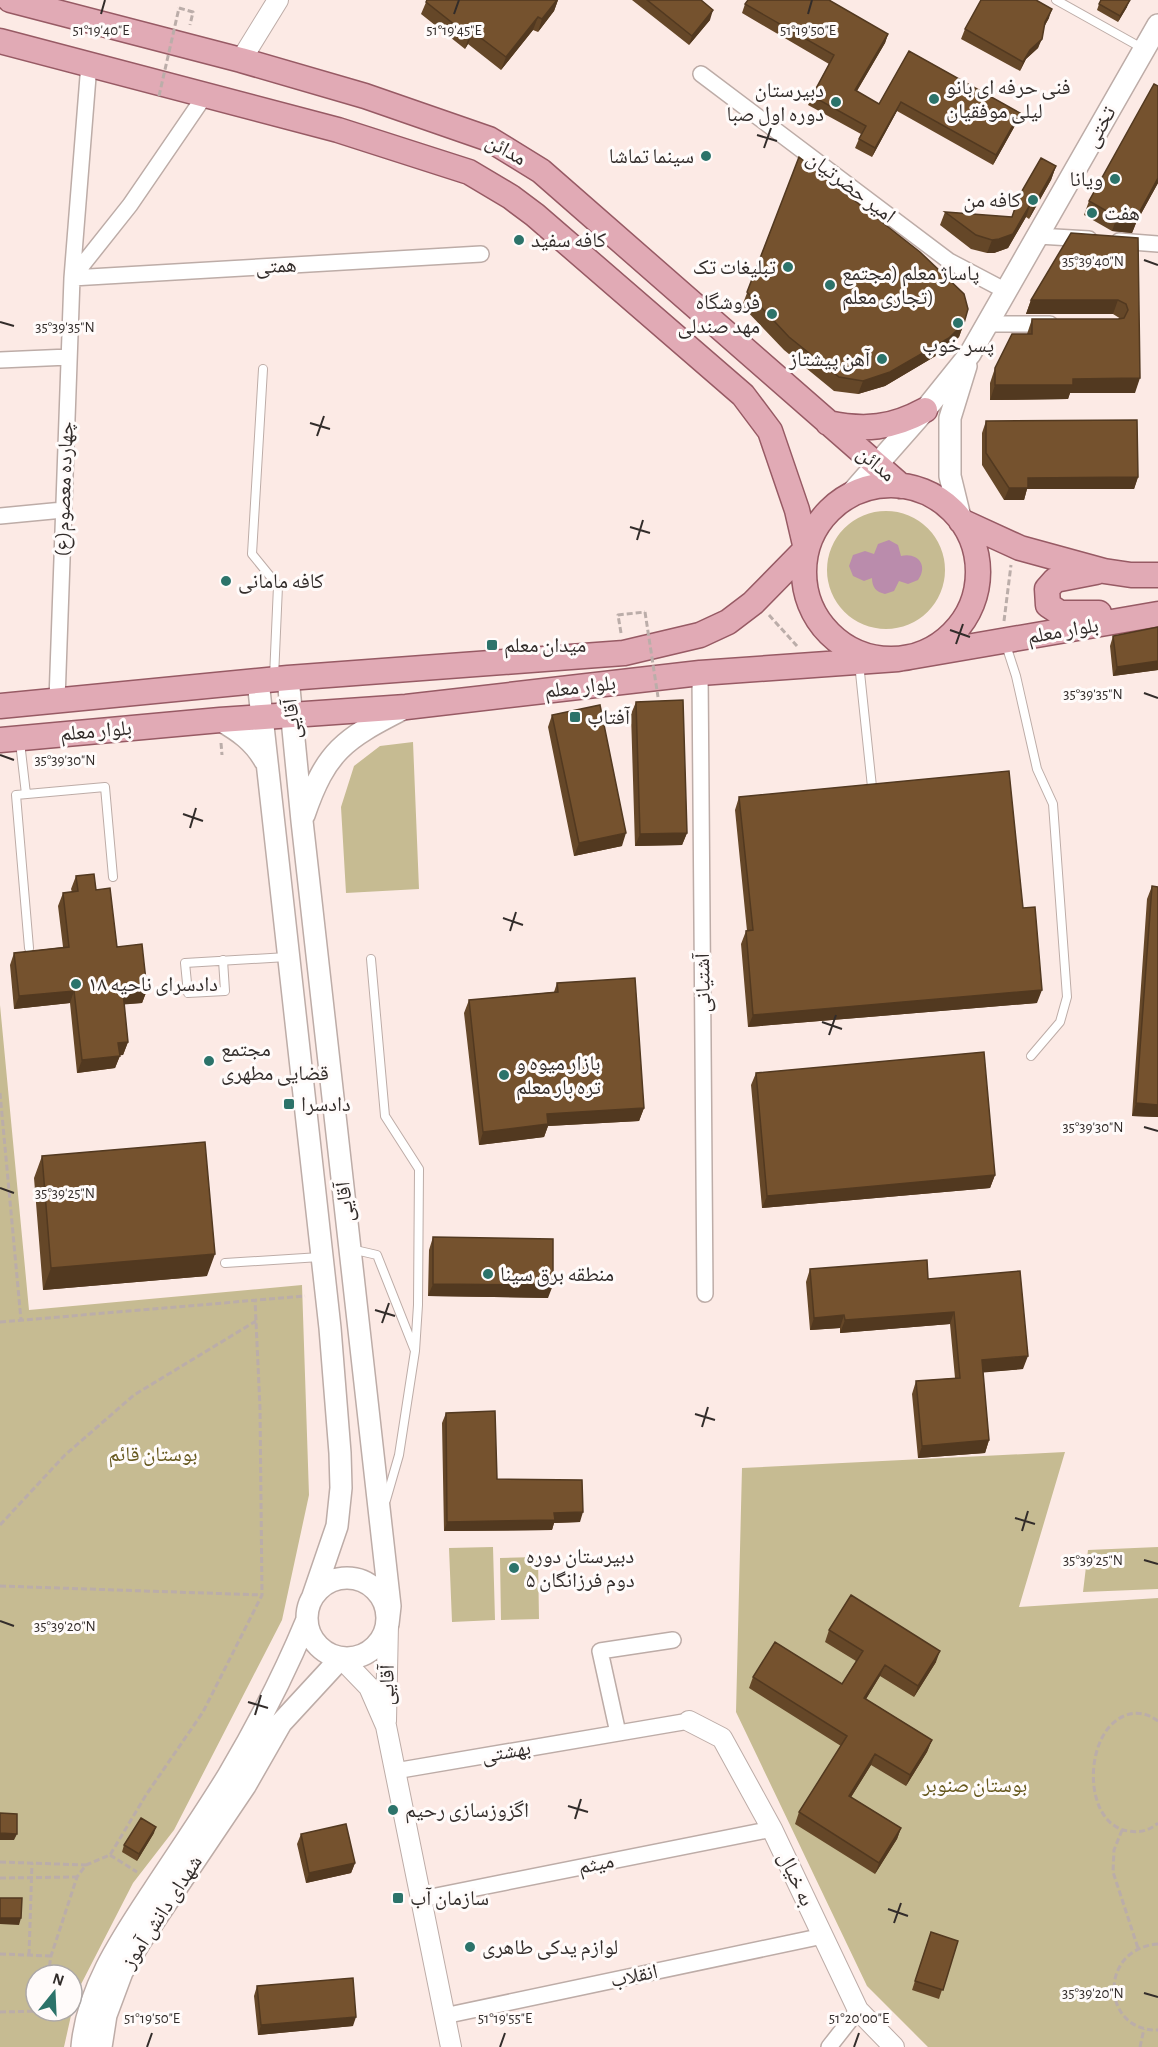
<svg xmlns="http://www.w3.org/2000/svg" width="1158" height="2047" font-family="'Alegreya Sans','Noto Naskh Arabic',sans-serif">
<rect width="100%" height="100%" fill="#fceae5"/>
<!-- green -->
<path fill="#c6bb92" d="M827 570a59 59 0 1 1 118 0a59 59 0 1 1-118 0Z
M413,742l6,147 -73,4 -5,-86 13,-41 26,-20z
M0,1005l29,305 273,-25 7,210 -27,125 -108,210 -41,53 -58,113 -3,14v-35h-36v36h36l-8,36h-64z
M1065,1452l-46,155 139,-9v449h-230l-61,-61 -131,-274 6,-244z
M493,1547l2,73 -43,2 -3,-74z
M1158,1547v42l-75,3 5,-42z
M538,1557l1,62 -38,1 -1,-62z"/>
<!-- water -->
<path fill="#ba8cac" d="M889,540l9,5 3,11c16,-4 28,9 17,24l-10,4 -9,-3 -5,10 -9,3c-9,-2 -13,-7 -13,-16l-8,3 -11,-5 -4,-10 4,-11 12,-4 9,3 4,-10z"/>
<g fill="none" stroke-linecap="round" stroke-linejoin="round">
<defs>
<path id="service" d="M1056,0l86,48
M263,369l-11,185 26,32 -4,91
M1006,645l10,31 21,93 16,35 14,193 -7,25 -29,34
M859,663l13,124
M20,742l6,52
M29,948l-13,-153 89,-8 8,90
M371,959l14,157 34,53 -1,136 -3,46
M223,960l2,31 -37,2 -3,-30 102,-6
M351,1249l26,6 38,96 -16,104 -13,45
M225,1263l95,-6"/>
<path id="minor" d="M701,74l248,187 57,30
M1038,236l51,3
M1119,241l39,3
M72,278l409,-24
M72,278l58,-73 76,-111
M987,324h63
M0,360l69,-3
M0,516l63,-6
M700,673l5,621
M57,700l15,-422 17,-214
M618,1733l-18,-82 73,-11
M395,1771l294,-50
M421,1899l351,-70
M444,2016l379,-80
M829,2047l29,-37"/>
<path id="tertiary" d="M241,60l37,-60
M341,1658l28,29 17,39 65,321
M386,1721l2,-97
M689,1721l33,17 50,91 86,181 36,37"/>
<path id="secondary" d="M851,494l74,-84 45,-56 188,-329
M961,521l-11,-45v-58l16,-52
M288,678l14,143 88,785 -2,18
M258,681l72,647 10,125 1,35 -4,38 -24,70
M220,720c19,11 34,21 45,41
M304,815c22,-64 40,-76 99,-106
M307 1618a40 40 0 1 1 80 0a40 40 0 1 1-80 0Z
M82,2047c5,-58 40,-109 71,-156 25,-38 51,-76 75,-115 29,-49 56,-101 78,-154
M101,2047l5,-32 16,-43 18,-30 105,-156 36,-63 60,-65"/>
<path id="primary" d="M10,0l231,60 124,36 124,43 52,32 360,315
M0,41l338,89 131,42 42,25 24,18 208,180 27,36 27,79 9,39 -53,54 -25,19 -28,13 -76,18 -336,25 -288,28
M828,423c37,8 64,5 97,-13
M804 572a87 87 0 1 1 174 0a87 87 0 1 1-174 0Z
M961,521l59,27 84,23 27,4h27
M1096,572l-41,8 -8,9 1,16 12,8h39
M0,740l220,-20 186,-13 294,-34 198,-14 260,-45"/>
</defs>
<!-- service casing -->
<use href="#service" stroke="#bdaca7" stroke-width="10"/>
<!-- minor casing -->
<use href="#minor" stroke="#bdaca7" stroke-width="18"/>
<!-- tertiary casing -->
<use href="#tertiary" stroke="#bdaca7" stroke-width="22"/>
<!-- secondary casing -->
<use href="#secondary" stroke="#bdaca7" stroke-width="24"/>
<!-- primary casing -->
<use href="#primary" stroke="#975a64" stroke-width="27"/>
<!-- path -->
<path stroke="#bbada9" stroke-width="3" stroke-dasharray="6 3" stroke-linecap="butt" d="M179,8l14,4 -3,13
M769,615l28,31
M1004,621l7,-56
M621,633l-3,-18 27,-3
M221,743l1,12
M0,1093l21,227
M0,1322l305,-26
M0,1525l65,-70 69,-60 122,-74
M0,1586l262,9
M1158,1721c-11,-8 -22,-10 -34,-5 -41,17 -42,108 4,115 11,2 21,0 30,-8
M1122,1830l-8,20 -1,22 25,76
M110,1855l27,17
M0,1862l86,3
M0,1878l76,-1
M1158,1944c-61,5 -56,88 0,86
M0,1954l51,2
M29,1955l3,-92
M48,1975l3,-19 26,-79 9,-12 24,-10 36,-60 57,-83 59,-117 -2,-187 -5,-108
M0,2012l41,-1
M1140,2047l4,-18"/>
<!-- service -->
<use href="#service" stroke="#fff" stroke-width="8"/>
<!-- minor -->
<use href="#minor" stroke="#fff" stroke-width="15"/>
<!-- tertiary -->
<use href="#tertiary" stroke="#fff" stroke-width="20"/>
<!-- secondary -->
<use href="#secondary" stroke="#fff" stroke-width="21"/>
<!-- primary -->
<use href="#primary" stroke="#e1aab5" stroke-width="24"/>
<!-- path-bridge -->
<path stroke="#bbada9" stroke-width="3" stroke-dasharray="6 3" stroke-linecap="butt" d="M159,96l20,-88
M645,612l13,85"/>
</g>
<!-- wall -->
<path fill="#654728" d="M427,0h131l-4,11 -16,21 -5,-2 -32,40 -33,-26 -3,5 -44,-35z
M632,0h69l9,20 -21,25z
M745,4l143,30 -3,9 -28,48 22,13 30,-53 111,62 -3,9 -24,43 -96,-54 -25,46 -17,-9 6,-14 -53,-29 4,-9 17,-32 -87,-51z
M1099,4l28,3 -9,15 -21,-12z
M1049,18l-5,9 -6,21 -12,11 -6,12 -59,-32 4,-10z
M1158,86v97l-22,40 -4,10 -20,-2 -28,-16 5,-14z
M799,157l165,166 -5,14 -15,14 -59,35 -27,8 -24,-3 -50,-41 -42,-44z
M1056,166l-5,14 -22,39 -3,-2 -18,31 -14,5h-7l-16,-4 -31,-24 5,-13 67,5 7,-21z
M1138,238l-3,155h-65l-2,6 -78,1v-17l5,-15 32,-34 5,-15h89l-8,-5h-87l5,-14z
M986,421l152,56 -4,12h-107l-3,11h-20l-22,-35v-32z
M1158,627v43l-45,6 -3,-30 3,-10z
M636,702l51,131 -5,12 -47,1 -4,-132z
M552,715l70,131 -48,10 -26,-129z
M739,797l284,111 14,95 -289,24 -7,-83 5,-13h1l-12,-121z
M76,876l20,14 21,57 30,43 -5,13 -18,1 4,38 -5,13h-3l-5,13 -38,5 -7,-70 -56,6 -4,-44 4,-12 49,-6 -5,-41 5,-13 9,-1 -1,-3z
M1152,886l6,1v230l-26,-1 15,-217z
M557,983l87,125 -5,13 -91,5 -4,11 -65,8 -15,-132 5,-13 85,-8z
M756,1073l239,102 -5,13 -228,20 -11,-123z
M42,1156l165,120 -164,14 -9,-112z
M433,1237l115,61 -120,-2 1,-46z
M810,1269l118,10 95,90 -40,3 6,68 -4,13 -67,5 -6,-64 4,-13 39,-3 -5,-54 -110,9v-5l-30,2 -4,-48z
M446,1413l51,66 83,43 -26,1 -2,7 -108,1 -2,-108z
M829,1630l107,32 -22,35 -34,-21 -14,23 66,41 -5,12 -21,34 -35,-21 -20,32 50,31 -4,11 -22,35 -80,-50 4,-12 42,-66 -92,-58 4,-11 89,7 14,-23 -31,-19z
M154,1833l-17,28 -15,-9 2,-7z
M301,1834l54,29 -4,10 -45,10 -9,-39z
M931,1932l27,9 -19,58 -27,-9z
M257,1986l96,40 -95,9 -4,-39z"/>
<!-- shaded-wall -->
<path fill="#523920" d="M557,0h1l-4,11 -16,21 4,-13z
M1130,0l-3,7 -9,15 2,-6z
M1052,9l-3,9 -8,14 4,-10z
M713,10l-3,10 -21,25 3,-9z
M538,17l-5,13 -32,40 5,-13z
M473,32l-5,12 -3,5 4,-13z
M888,34l-3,9 -33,56 3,-9z
M1042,39l-4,9 -12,11 -6,12 3,-9 7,-12z
M901,102l-4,9 -25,46 3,-9z
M1020,113l-3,9 -24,43 3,-10z
M1056,166l-5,14 -22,39 5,-14z
M1158,178v5l-22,40 -4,10 -20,-2 5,-14 21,-2z
M1031,203l-5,14 -18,31 -14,5h-7l5,-13z
M1031,300h87l-5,14h-87z
M964,323l-5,14 -15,14 -59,35 -27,8 5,-13z
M1140,378l-5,15h-65l-2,6 -78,1 5,-15 78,-6z
M1138,477l-4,12h-107l-3,11h-20l5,-12 19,-10z
M1158,661v9l-45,6 4,-9z
M626,833l-4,13 -48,10 5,-13z
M687,833l-5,12 -47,1 5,-12z
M147,990l-5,13 -24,2 5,-13z
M1042,990l-5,13 -289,24 5,-12z
M74,991l-4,12 -56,6 5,-13z
M128,1042l-5,13 -9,1 4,-13z
M120,1056l-5,12 -38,5 5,-13z
M1136,1103l22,2v12l-26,-1z
M644,1108l-5,13 -91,5 -4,11 -65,8 4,-13 64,-18z
M995,1175l-5,13 -228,20 5,-12z
M215,1254l-8,22 -164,14 8,-22z
M433,1284l120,1 -5,13 -120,-2z
M954,1312l-4,12 -110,9 5,-13z
M844,1315l-4,13 -30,2 4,-12z
M1028,1356l-5,13 -45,4 4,-13z
M989,1440l-4,13 -67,5 4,-12z
M583,1512l-3,10 -26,1 -2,7 -108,1 3,-9 107,-9z
M940,1651l-4,11 -22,35 4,-11z
M885,1665l-5,11 -20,33 4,-11z
M932,1740l-5,12 -21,34 4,-11z
M875,1754l-4,11 -26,42 4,-11z
M156,1827l-2,6 -17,28 2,-7z
M901,1828l-4,11 -22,35 4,-11z
M0,1833l17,1 -3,6h-14z
M355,1863l-4,10 -45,10 3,-10z
M0,1918h21l-2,7 -19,-1z
M356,2017l-3,9 -95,9 3,-10z"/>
<!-- building -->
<path fill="#75522e" stroke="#523920" stroke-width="1.5" d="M427,0h130l-15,19 -4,-2 -32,40 -33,-25 -4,4 -43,-34z
M647,0h54l12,10 -21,26z
M748,0h81l59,34 -33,56 24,14 30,-53 111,62 -24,42 -95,-53 -26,46 -16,-9 7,-13 -54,-30 22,-41 -89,-51z
M981,0h55l16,9 -7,13 -3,17 -12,11 -7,12 -58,-33z
M1101,0h29l-10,16 -21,-12z
M1154,84l4,2v92l-20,37v3l-21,-1 -28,-16z
M799,157l121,95 44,42 4,15 -4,14 -15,15 -59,34 -27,9 -24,-4 -50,-40 -42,-45z
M1041,158l15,8 -22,39 -3,-2 -18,31 -14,5 -7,1 -16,-5 -31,-23 67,5 7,-21z
M1071,233l67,5 2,140 -67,1v6h-78v-17l17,-34h20v-15h86l6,-1 4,-8 -2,-6 -8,-4h-87z
M1137,420l1,57 -110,1v10h-19l-23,-35v-32z
M1158,627v34l-41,6 -4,-31z
M683,700l4,133 -47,1 -4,-132z
M600,705l26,128 -47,10 -27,-128z
M1009,771l14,137 12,-1 7,83 -289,25 -7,-84 7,-1 -14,-133z
M94,874l2,16 14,-2 7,59 25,-3 5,46 -24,2 5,50 -10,1 2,13 -38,4 -8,-69 -55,5 -5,-43 55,-6 -6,-54 15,-2 -2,-15z
M1152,886l6,1v218l-22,-2z
M635,978l9,130 -97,6 1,10 -65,8 -14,-132 89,-8 -1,-9z
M984,1052l11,123 -228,21 -11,-123z
M205,1142l10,112 -164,14 -9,-112z
M433,1237l120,2v46l-120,-1z
M927,1260l1,19 92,-8 8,85 -46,4 7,80 -67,6 -6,-65 44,-3 -6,-66 -109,8 -1,-5 -30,3 -4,-49z
M495,1411l2,68 85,1 1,32 -29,1 1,7 -108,2 -1,-109z
M851,1595l89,56 -22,35 -33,-21 -21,33 68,42 -22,35 -35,-21 -26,42 52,32 -22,35 -80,-51 48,-76 -94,-59 22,-35 67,42 21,-33 -34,-21z
M0,1813l17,1v20l-17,-1z
M141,1818l15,9 -17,27 -15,-9z
M346,1824l9,39 -46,10 -8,-39z
M0,1898h22l-1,20h-21z
M931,1932l27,9 -15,49 -28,-9z
M353,1978l3,39 -95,8 -4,-39z"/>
<!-- ticks -->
<path fill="none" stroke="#322c2a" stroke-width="2" d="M101,14l4,-14M454,14l5,-14M808,14l4,-14M757,135l20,6M764,148l7,-20M1144,260l14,5M0,322l14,4M310,423l20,6M317,436l7,-20M630,527l20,6M637,540l6,-20M950,630l20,7M956,644l7,-20M1144,693l14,5M0,755l14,5M183,814l20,7M190,828l6,-20M503,918l20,7M510,931l6,-19M822,1022l20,7M829,1035l7,-20M1144,1127l14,4M0,1188l14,5M375,1310l20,6M382,1323l7,-20M695,1414l20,6M702,1427l6,-20M1015,1518l20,6M1022,1531l6,-20M1144,1560l14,4M0,1621l14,5M248,1702l20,6M255,1715l6,-20M568,1806l20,6M575,1819l6,-20M888,1909l20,7M894,1923l7,-20M1144,1993l14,4M147,2047l5,-14M500,2047l5,-14M854,2047l5,-14"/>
<!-- markers -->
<g fill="#2c736a" stroke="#fffbfa" stroke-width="2">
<circle cx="934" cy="99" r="6"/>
<circle cx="836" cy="102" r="6"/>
<circle cx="706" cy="156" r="6"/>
<circle cx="1115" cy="179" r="6"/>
<circle cx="1033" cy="200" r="6"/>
<circle cx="1092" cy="213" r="6"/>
<circle cx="519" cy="240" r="6"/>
<circle cx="788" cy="267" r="6"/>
<circle cx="830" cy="285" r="6"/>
<circle cx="772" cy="314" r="6"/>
<circle cx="958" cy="323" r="6"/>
<circle cx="882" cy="359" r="6"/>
<circle cx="226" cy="581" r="6"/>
<rect x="486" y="639" width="12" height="12" rx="3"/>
<rect x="569" y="711" width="12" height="12" rx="3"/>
<circle cx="76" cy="984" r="6"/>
<circle cx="209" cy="1061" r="6"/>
<circle cx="504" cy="1075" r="6"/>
<rect x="283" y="1098" width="12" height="12" rx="3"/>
<circle cx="488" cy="1274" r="6"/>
<circle cx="514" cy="1568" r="6"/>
<circle cx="393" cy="1810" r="6"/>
<rect x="392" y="1892" width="12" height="12" rx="3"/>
<circle cx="470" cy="1947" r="6"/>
</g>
<g text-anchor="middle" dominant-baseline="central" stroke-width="6" stroke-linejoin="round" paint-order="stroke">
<!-- poi labels -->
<g font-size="21" fill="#322c2a" stroke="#fffbfa" text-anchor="start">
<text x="946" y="87">فنی حرفه ای بانو<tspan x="946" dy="24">لیلی موفقیان</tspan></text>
<text x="824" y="90" text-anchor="end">دبیرستان<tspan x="824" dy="24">دوره اول صبا</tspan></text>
<text x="694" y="156" text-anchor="end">سینما تماشا</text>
<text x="1103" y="179" text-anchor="end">ویانا</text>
<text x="1021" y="200" text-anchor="end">کافه من</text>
<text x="1104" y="213">هفت</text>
<text x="531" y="240">کافه سفید</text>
<text x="776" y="267" text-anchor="end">تبلیغات تک</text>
<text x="842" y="273">پاساژ معلم (مجتمع<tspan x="842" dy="24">تجاری معلم)</tspan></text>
<text x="760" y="302" text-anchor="end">فروشگاه<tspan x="760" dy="24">مهد صندلی</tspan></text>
<text x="958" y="345" text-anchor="middle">پسر خوب</text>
<text x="870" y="359" text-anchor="end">آهن پیشتاز</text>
<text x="238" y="581">کافه مامانی</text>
<text x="504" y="645">میدان معلم</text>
<text x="587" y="717">آفتاب</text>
<text x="88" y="984">دادسرای ناحیه ۱۸</text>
<text x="221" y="1049">مجتمع<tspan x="221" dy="24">قضایی مطهری</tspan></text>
<text x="516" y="1063">بازار میوه و<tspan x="516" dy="24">تره بار معلم</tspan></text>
<text x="301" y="1104">دادسرا</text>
<text x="500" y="1274">منطقه برق سینا</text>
<text x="526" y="1556">دبیرستان دوره<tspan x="526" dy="24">دوم فرزانگان ۵</tspan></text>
<text x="405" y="1810">اگزوزسازی رحیم</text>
<text x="410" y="1898">سازمان آب</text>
<text x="482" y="1947">لوازم یدکی طاهری</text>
</g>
<!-- street labels -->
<g font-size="21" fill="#322c2a" stroke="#fffbfa">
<text transform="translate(1100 127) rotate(-61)">تختی</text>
<text transform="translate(506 150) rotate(29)">مدائن</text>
<text transform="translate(851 187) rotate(37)">امیر حضرتیان</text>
<text transform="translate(276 266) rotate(-3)">همتی</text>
<text transform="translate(876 464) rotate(40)">مدائن</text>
<text transform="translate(64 489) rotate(-88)">چهارده معصوم(ع)</text>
<text transform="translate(1063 631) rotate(-10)">بلوار معلم</text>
<text transform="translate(580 687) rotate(-7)">بلوار معلم</text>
<text transform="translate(292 719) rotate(-96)">آقایی</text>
<text transform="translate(96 731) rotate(-5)">بلوار معلم</text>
<text transform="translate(703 983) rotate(-91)">آشتیانی</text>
<text transform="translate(345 1202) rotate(-96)">آقایی</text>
<text transform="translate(387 1685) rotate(-89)">آقایی</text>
<text transform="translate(506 1752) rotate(-10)">بهشتی</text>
<text transform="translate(596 1864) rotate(-11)">میثم</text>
<text transform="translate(796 1879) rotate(65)">به خیال</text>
<text transform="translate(162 1912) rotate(-57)">شهدای دانش آموز</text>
<text transform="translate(634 1976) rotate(-12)">انقلاب</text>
</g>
<!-- park labels -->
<g font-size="21" fill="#65571c" stroke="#fffbfa">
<text x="153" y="1454">بوستان قائم</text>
<text x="975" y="1785">بوستان صنوبر</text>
</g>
</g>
<g font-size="15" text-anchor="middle" fill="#322c2a" stroke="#fffbfa" stroke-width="6" stroke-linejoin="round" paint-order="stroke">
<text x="101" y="35">51°19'40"E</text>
<text x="454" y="35">51°19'45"E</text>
<text x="808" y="35">51°19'50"E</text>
<text x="1093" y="266">35°39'40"N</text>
<text x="65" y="332">35°39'35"N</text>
<text x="1093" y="699">35°39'35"N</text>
<text x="65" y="765">35°39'30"N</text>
<text x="1093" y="1132">35°39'30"N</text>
<text x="65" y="1198">35°39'25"N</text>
<text x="1093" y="1565">35°39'25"N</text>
<text x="65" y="1631">35°39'20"N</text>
<text x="1093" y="1998">35°39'20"N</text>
<text x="152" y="2023">51°19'50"E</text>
<text x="505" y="2023">51°19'55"E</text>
<text x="859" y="2023">51°20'00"E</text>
</g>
<!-- north arrow -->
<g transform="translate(54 1993) rotate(18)"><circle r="28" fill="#fffbfa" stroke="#ada8a7" stroke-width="1.5"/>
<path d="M0-4.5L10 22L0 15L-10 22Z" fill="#2c736a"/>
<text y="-9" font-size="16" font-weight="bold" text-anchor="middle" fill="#322c2a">N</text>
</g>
</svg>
